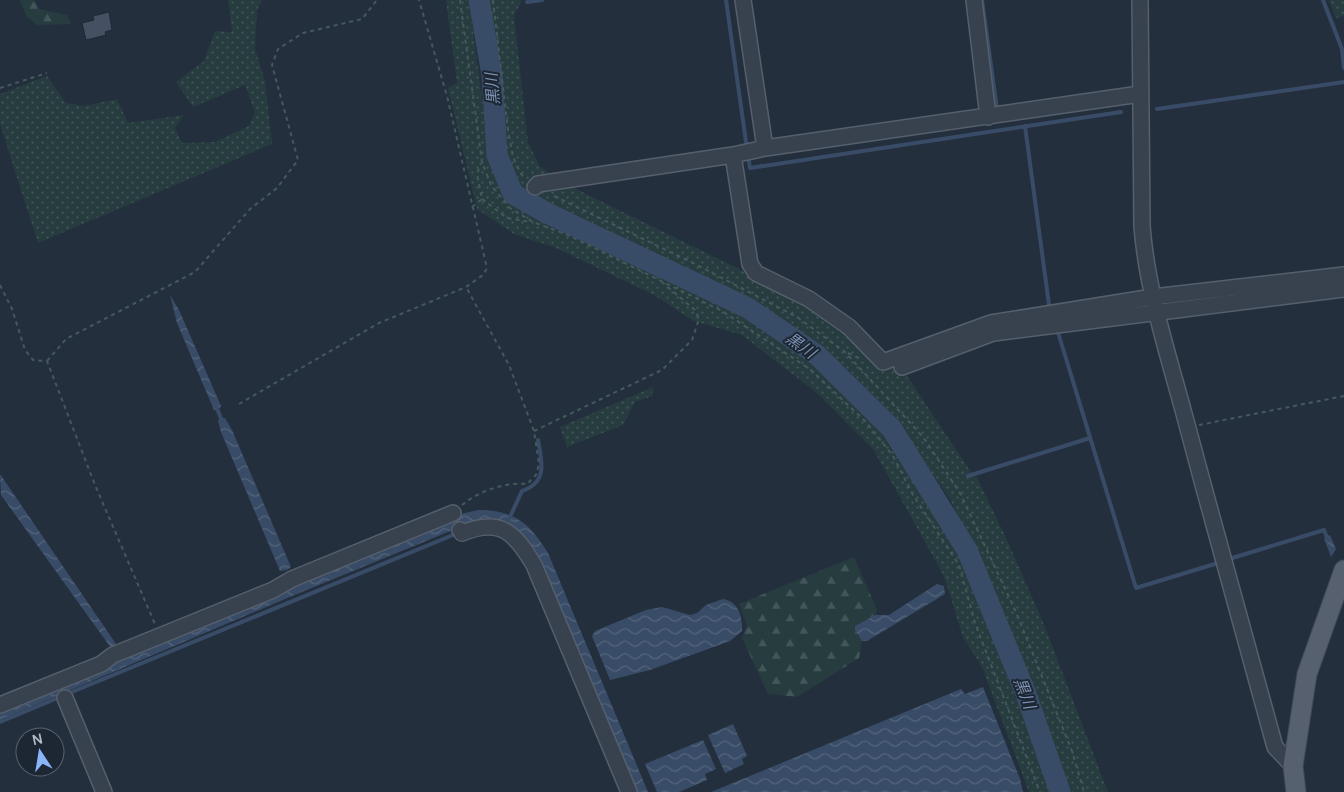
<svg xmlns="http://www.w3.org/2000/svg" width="1344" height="792" font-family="Manrope,'Noto Sans JP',sans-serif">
<defs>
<pattern id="grass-dots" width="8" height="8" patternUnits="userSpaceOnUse" patternTransform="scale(1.25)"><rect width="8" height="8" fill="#263c3f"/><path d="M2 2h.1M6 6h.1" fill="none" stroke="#435659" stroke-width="1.8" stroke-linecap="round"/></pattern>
<pattern id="forest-firs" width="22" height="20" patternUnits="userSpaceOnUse" patternTransform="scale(1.25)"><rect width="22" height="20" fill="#263c3f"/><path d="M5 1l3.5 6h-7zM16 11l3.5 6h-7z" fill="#435659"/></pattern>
<pattern id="water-waves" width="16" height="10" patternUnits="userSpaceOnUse" patternTransform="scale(1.25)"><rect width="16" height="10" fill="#394c67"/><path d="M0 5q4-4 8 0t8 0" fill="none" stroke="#53647b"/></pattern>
</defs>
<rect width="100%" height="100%" fill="#242f3e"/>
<!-- grass -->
<path fill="url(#grass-dots)" d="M228,0h34l-5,10 -2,39 10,32 7,63 -234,99 -38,-119v-30l47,-18 19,27 18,3 33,-7 11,24 56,-8 -9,13 7,15 33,-1 34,-16 6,-14 -10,-27 -52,22 -17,-25 28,-21 11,-30 17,1z
M446,0h23l22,165 16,29 22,17 30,12 164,79 92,61 57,53 27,33 68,111 16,55 70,177h-24l-47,-125 -19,-30 -19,-61 -71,-127 -56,-56 -75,-58 -48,-14 -40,-26 -98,-47 -42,-14 -37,-25 -29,-121 9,-5z
M484,0h38l-8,16 14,126 12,25 28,18 181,89 57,26 40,30 36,37 21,3 68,102 6,6 31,64 37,85 63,165h-39l-67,-181 -52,-112 -44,-62 -58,-67 -36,-28 -121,-72 -117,-56 -42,-15 -18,-17 -10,-24z
M1329,0h15v16l-8,2z
M653,387l-1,9 -17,6 -12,23 -56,22 -7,-20z"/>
<!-- forest -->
<path fill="url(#forest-firs)" d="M20,0h14l5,9 28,6 4,9 -34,1 -11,-9z
M854,557l23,53 -2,5 -20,11v4l7,11 -3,17 -62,39 -29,-3 -26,-56 5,-12 -8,-22z"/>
<!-- water -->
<path fill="url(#water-waves)" d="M170,295l9,15 42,96 -3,4h-4l-37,-87z
M221,418h4l7,12 59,137 -4,3 -7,1 -59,-139 -3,-11z
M0,474l116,170 -5,4 -110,-153z
M478,510c36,0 52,13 70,43l100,239h-14l-107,-251 -62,-16 -173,71 -292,124v-10l287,-124 174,-72z
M1330,535l6,14 -5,8 -7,-19z
M937,584l7,2 1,8 -78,47h-5l-7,-11v-4l20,-11h14z
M723,599c15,2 20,18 19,32l-12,10 -80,29 -40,10 -18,-44 3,-5 51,-21 16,-3 28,8 7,-2 9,-8z
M983,687l37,92 3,13h-312l250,-103 4,5z
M733,724l14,32 -5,3 2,5 -19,9 -17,-38z
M703,740l13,29 -11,5 2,6 -28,12h-22l-12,-28z"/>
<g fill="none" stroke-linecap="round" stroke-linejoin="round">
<!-- stream -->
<path stroke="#394c67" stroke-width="4" d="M726,0l21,149
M982,0l15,109
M1323,0l19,49 2,19
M527,2l15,-2
M1157,109l187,-27
M1025,126l24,179
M748,156l2,12 371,-56
M1057,329l79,259 82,-25
M216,406l6,15
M968,476l122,-38
M509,519l13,-28c26,-9 20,-29 16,-51
M1229,559l95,-29 4,10
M67,694l386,-159
M0,722l60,-25"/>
<!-- river -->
<path stroke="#394c67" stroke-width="21" d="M479,0l13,75 5,80 16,39 34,19 201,95 69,47 75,74 75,121 59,144 34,98"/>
</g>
<!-- building -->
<path fill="#455162" stroke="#1f2835" d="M109,12l3,18 -7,2 1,3 -20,5 -4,-17 12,-3 -1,-4z"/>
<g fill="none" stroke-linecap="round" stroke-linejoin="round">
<defs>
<path id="minor" d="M743,0l22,148
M974,0l14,117
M1140,0l2,226c5,66 27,131 44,195 29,109 59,218 89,326l18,19
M733,155l17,109 6,9 53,26 40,28 34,35 108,-39 162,-26 191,-22
M535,187l3,-3 195,-29 32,-7 375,-54
M902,367l91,-34 351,-44
M460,530l2,3c39,-16 53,0 72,32l95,227
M65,698l39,94
M0,705l101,-41 12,-9 160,-65 19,-11 161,-66"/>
<path id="major" d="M1296,792l-3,-26 14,-92 37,-104"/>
</defs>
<!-- minor casing -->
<use href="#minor" stroke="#565f6c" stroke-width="18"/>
<!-- major casing -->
<use href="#major" stroke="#414a57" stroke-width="21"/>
<!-- path -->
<path stroke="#44595c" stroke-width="2" stroke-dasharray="4 4" stroke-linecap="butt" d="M460,0l22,162 9,23 19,23 23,14 35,13 154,76 89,59 55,52 27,34 20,39 46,70 16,58 65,169
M493,0l15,130 5,27 8,17 4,4
M0,88l47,-15
M554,196l137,66 106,55 48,35 78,85 37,56 56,119 56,139 12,41
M482,199l25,19 24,4
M472,207l10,-8 -5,-25 4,-11
M0,285l12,24 13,41 8,10 14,1 48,124 60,139
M848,353l11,5
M47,361l19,-22 129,-67 55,-63 27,-21 21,-28 -26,-95 6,-16 25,-16 59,-14 15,-19
M239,404l140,-81 87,-36 17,-12 4,-7 -40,-172 -28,-96
M1199,425l145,-29
M534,431l128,-61 30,-30 7,-21 -4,-9 -32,-27
M462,505c17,-14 43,-23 65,-21l9,-9 3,-11 -5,-33 -25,-66 -43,-78"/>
<!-- minor -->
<use href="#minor" stroke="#38414e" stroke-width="15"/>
<!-- major -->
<use href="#major" stroke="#56606e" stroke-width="19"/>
</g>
<g text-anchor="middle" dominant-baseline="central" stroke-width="4" stroke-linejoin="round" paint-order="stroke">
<!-- water labels -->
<g font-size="16" font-style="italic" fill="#7c92b1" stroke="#1d2633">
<text transform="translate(492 89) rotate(-95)">黒川</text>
<text transform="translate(801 345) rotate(36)">黒川</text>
<text transform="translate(1025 693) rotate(69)">黒川</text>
</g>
</g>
<!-- north arrow -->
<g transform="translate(40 752) rotate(348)"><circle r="24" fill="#1d2633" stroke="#59626f"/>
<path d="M0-4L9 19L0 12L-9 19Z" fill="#8ab4f8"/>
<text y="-8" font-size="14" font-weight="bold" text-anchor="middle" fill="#b4bcc9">N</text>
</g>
</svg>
